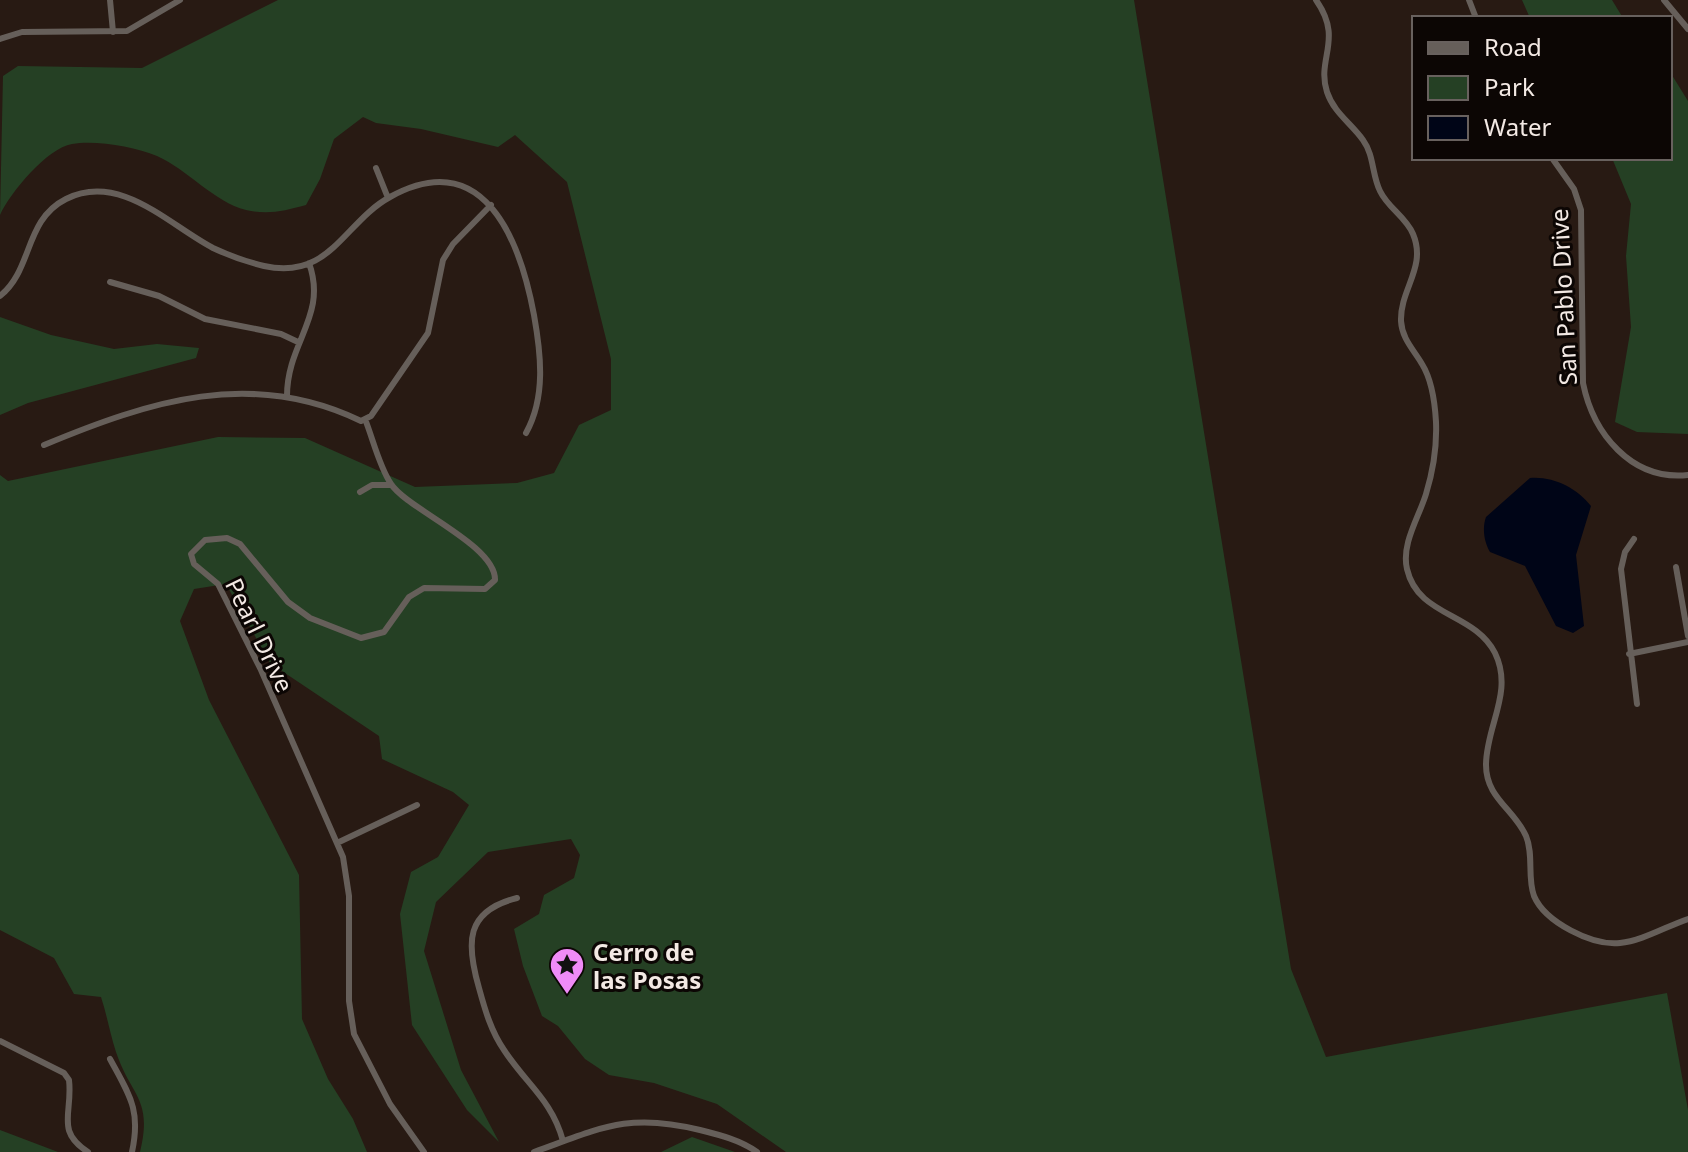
<svg xmlns="http://www.w3.org/2000/svg" width="1688" height="1152" font-family="'Noto Sans',sans-serif">
<rect width="100%" height="100%" fill="#281a13"/>
<!-- green -->
<path fill="#254024" d="M278,0h856l157,969 35,88 341,-64 21,117v42h-902l-69,-48 -63,-21 -45,-8 -24,-16 -27,-33 -16,-10 -19,-50 -9,-37 25,-15 5,-19 30,-17 6,-23 -9,-16 -83,13 -52,50 -12,49 37,119 38,72 -32,-32 -55,-85 -12,-111 11,-42 27,-15 31,-52 -16,-13 -71,-33 -3,-23 -109,-73 -44,-79 -32,5 -14,32 29,79 90,175 3,144 26,60 25,40 14,33h-227c13,-54 -9,-55 -24,-100 -6,-18 -9,-37 -15,-55l-27,-3 -20,-36 -54,-28v-455l8,6 210,-44 87,1 110,49 102,-4 37,-10 25,-48 32,-15v-51l-44,-177 -52,-47 -17,12 -77,-18 -45,-6 -13,-6 -29,22 -14,40 -14,26c-22,6 -38,10 -60,5 -32,-8 -59,-41 -89,-54 -23,-9 -60,-16 -85,-12 -25,4 -62,49 -72,71l3,-139 15,-10 124,2z
M1522,0h90l11,18h-93z
M1670,72l18,29v333l-51,-2 -22,-10 16,-95 -5,-71 5,-52 -19,-46h58z
M0,317l51,18 63,14 43,-5 42,4 -3,10 -168,45 -28,12z
M0,1130l58,22h-58z
M692,1137l43,15h-74z"/>
<!-- water -->
<path fill="#000517" d="M1530,478c23,-2 47,10 61,28l-15,49 8,71 -11,7 -17,-7 -31,-60 -35,-14c-6,-10 -8,-24 -4,-35z"/>
<g fill="none" stroke-linecap="round" stroke-linejoin="round">
<!-- minor -->
<path stroke="#665f5a" stroke-width="6" d="M110,0l3,32
M1316,0c28,40 0,58 11,92 7,21 24,31 36,48 11,15 9,35 17,51 8,17 26,26 33,43 14,33 -13,55 -12,87 1,18 13,29 21,43 10,16 13,40 14,58 1,24 -3,49 -10,72 -7,23 -25,50 -19,75 11,48 67,43 88,84 19,39 -9,73 -9,112 0,33 28,44 40,71 8,19 1,41 8,60 11,26 58,50 86,47 22,-2 47,-17 68,-24
M1469,0l7,18
M1664,0l24,29
M0,39l22,-7 105,-1 53,-31
M1552,158l22,31 7,21 2,173c10,50 48,98 105,92
M376,168l12,30
M110,282l49,14 46,23 76,15 17,8
M0,296c33,-26 24,-76 66,-97 54,-27 103,26 147,49 17,8 34,14 51,18 66,15 80,-44 126,-69 94,-52 130,43 144,118 7,39 12,82 -8,118
M287,396c0,-54 41,-80 22,-133
M365,419c8,20 14,47 26,65 16,25 105,61 104,96l-10,9 -61,-1 -15,9 -25,35 -23,6 -51,-20 -22,-16 -48,-58 -13,-6 -22,2 -14,14 3,10 24,20 43,86 82,187 6,39v105l5,33 36,70 34,48
M44,445c106,-44 207,-77 317,-24l10,-5 57,-83 15,-73 10,-16 38,-39
M360,492l12,-7h19
M1634,539l-9,13 -4,17 16,135
M1676,567l12,69
M1629,654l59,-12
M337,843l80,-38
M517,898c-52,13 -51,45 -38,90 6,22 12,43 25,62 22,34 48,50 59,91
M0,1041l64,32 5,7c4,33 -14,51 19,72
M110,1059c20,37 31,51 22,93
M534,1152c67,-24 94,-40 166,-22 20,5 40,10 57,22"/>
</g>
<!-- icons -->
<defs>
<symbol id="sight-pin" viewBox="-11 -11 22 30"><path d="M0 17L-7.5 6A9.5 9.5 0 1 1 7.5 6Z" fill="#ef8bf7" stroke="#0c0604"/><path d="M0-6L1.8-2.2L6-1.7L2.9 1.2L3.7 5.4L0 3.3L-3.7 5.4L-2.9 1.2L-6-1.7L-1.8-2.2Z" fill="#111"/></symbol>
</defs>
<g fill-rule="evenodd">
<use href="#sight-pin" x="547" y="945" width="40" height="54"/>
</g>
<g text-anchor="middle" dominant-baseline="central" stroke-width="6" stroke-linejoin="round" paint-order="stroke">
<!-- street labels -->
<g font-size="24" fill="#f3e9e4" stroke="#0c0604">
<text transform="translate(1563 297) rotate(-93)">San Pablo Drive</text>
<text transform="translate(260 635) rotate(64)">Pearl Drive</text>
</g>
<!-- poi labels -->
<g font-size="24" font-weight="bold" fill="#f3e9e4" stroke="#0c0604" text-anchor="start">
<text x="593" y="951">Cerro de<tspan x="593" dy="28">las Posas</tspan></text>
</g>
</g>
<!-- legend -->
<rect x="1412" y="16" width="260" height="144" fill="#0c0604" stroke="#68615e" stroke-width="2"/>
<rect x="1428" y="42" width="40" height="12" fill="#665f5a" stroke="#68615e" stroke-width="2"/>
<text x="1484" y="56" font-size="24" fill="#f3e9e4">Road</text>
<rect x="1428" y="76" width="40" height="24" fill="#254024" stroke="#68615e" stroke-width="2"/>
<text x="1484" y="96" font-size="24" fill="#f3e9e4">Park</text>
<rect x="1428" y="116" width="40" height="24" fill="#000517" stroke="#68615e" stroke-width="2"/>
<text x="1484" y="136" font-size="24" fill="#f3e9e4">Water</text>
</svg>
